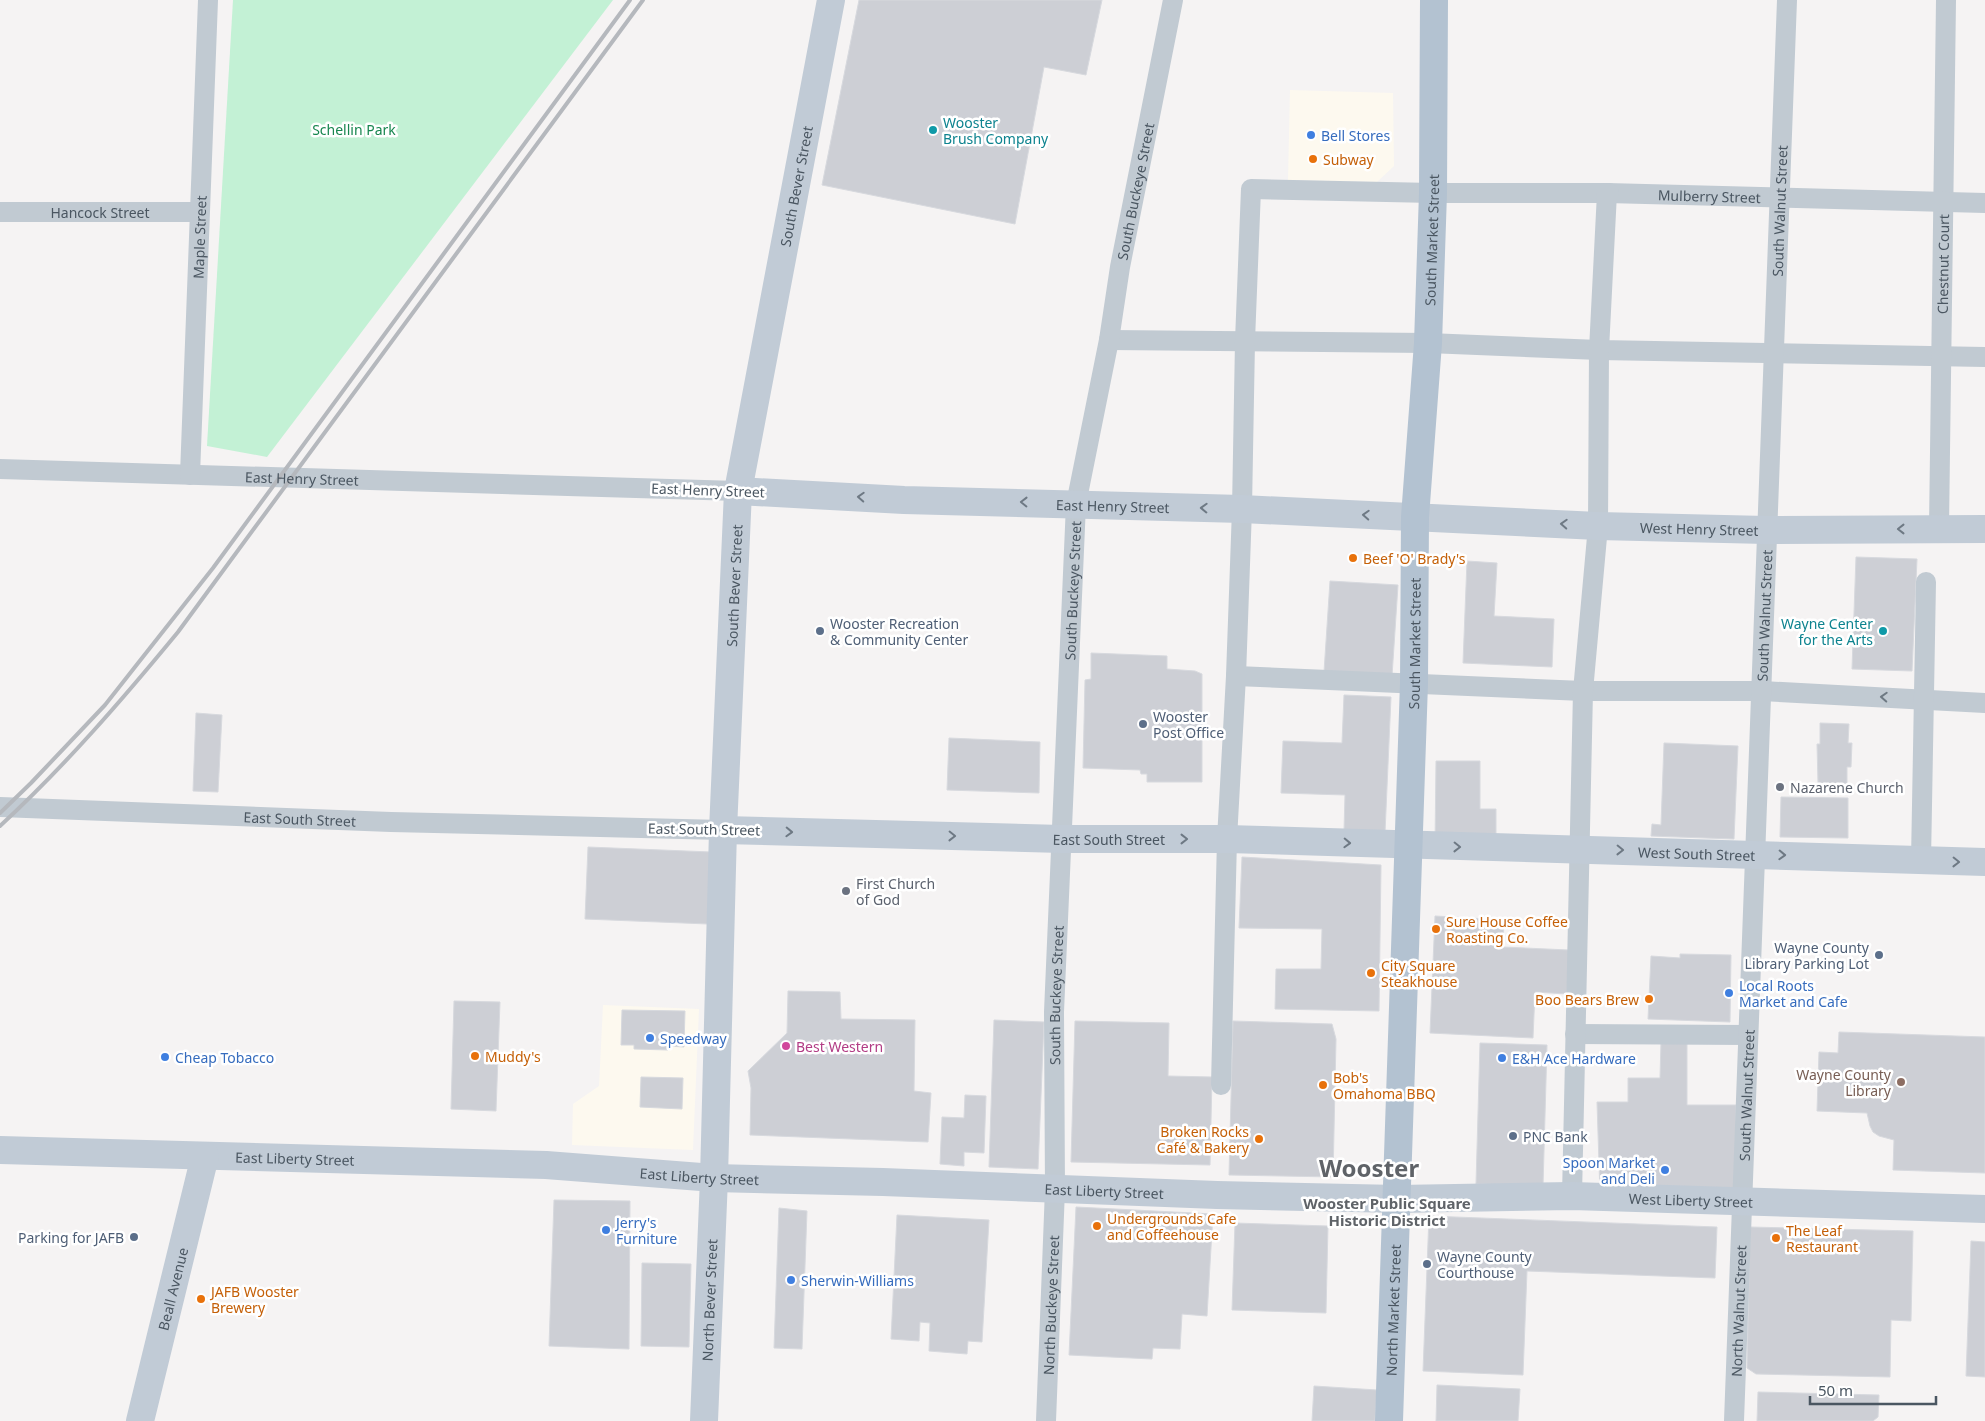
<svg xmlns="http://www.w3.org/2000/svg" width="1985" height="1421" font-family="'Noto Sans',sans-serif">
<rect width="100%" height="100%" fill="#f5f3f3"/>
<!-- commercial -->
<path fill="#fdf9ef" d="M1290,90l103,3 1,73 -17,16 -89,-2z
M603,1005l96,4 -6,141 -121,-5 1,-41 26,-18z"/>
<!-- green -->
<path fill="#c3f1d5" d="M233,0h380l-346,457 -60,-11z"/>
<!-- building -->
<path fill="#cdcfd5" stroke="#d7d9de" d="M859,0h243l-16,75 -42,-8 -29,157 -193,-39z
M1856,557l61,2 -5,112 -60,-2z
M1467,561l30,2 -3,53 60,3 -2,48 -89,-4z
M1330,581l68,4 -6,91 -68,-4z
M1091,653l76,3v13l28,2 7,3v108h-55v-8h-6l-1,-4 -57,-2 2,-88 6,-1z
M1344,695l47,2 -6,136 -41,-2 1,-36 -64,-2 2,-52 59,2z
M196,713l26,2 -4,77 -25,-1z
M1820,723l29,1 -1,19h4l-1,24h-4v17l-29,-1 -1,-39h3z
M949,738l91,4 -1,51 -92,-3z
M1664,743l74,3 -4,93 -83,-3 1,-12 9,1z
M1436,761h44v48h16v35h-61z
M1781,797l67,1v40l-68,-1z
M588,847l123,5 -3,72 -123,-5z
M1242,857l139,8 -2,146 -104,-2 1,-40h45l1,-40 -83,-1z
M1435,916l69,4 -1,27 66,3 -2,44 -32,-2 -2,46 -103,-5z
M1680,954l51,1 -1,67 -82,-3 3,-63 29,2z
M788,991l52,1 1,27 74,1 -1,71 17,2 -3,49 -178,-7 1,-47 -3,-17 39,-38z
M454,1001l46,1 -4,109 -45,-2z
M622,1010l63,1 -1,36 -16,-1v4l-34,-1v-4h-13z
M994,1020l50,2 -6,147 -49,-2z
M1075,1021l94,2 -1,53 44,1 -2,88 -139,-3z
M1233,1021l99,3 4,15 -3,138 -104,-2z
M1839,1032l146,5v136l-92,-3 1,-30 -15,-4 -6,-4 -3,-6 -3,-13 -50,-2 2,-59 19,1z
M1661,1042h26v63h49v93l-136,-4 -3,-92h31v-24h32z
M1480,1043l67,2 -4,141 -67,-2z
M641,1077l42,1 -1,31 -42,-2z
M965,1095l21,1 -2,57 -20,-1v14l-24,-2 2,-47 22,1z
M554,1200l76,1 -1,148 -80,-3z
M1076,1207l137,7 -6,102 -25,-2 -2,35 -27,-1 -1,11 -83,-4z
M779,1208l28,3 -5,138 -28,-1z
M897,1215l92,5 -7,122 -14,-1 -1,13 -38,-3 1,-28 -10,-1 -1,19 -28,-2z
M1429,1216l288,11 -2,51 -188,-7 -4,104 -100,-4z
M1235,1223l93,3 -2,87 -94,-3z
M1750,1227l163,4 -2,90 -20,-1 -1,57 -134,-3 -9,-6z
M1971,1241l14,1v135l-19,-1z
M642,1263l49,1 -2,83 -48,-1z
M1437,1385l83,4 -2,32h-82z
M1314,1386l63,4 -2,31h-63z
M1758,1392l121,3 -1,22 -5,4h-116z"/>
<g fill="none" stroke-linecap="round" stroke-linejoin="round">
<!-- street -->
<g stroke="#c1cad2" stroke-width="20">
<path id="s1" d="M0,212h199"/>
<path d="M1109,340l319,3 171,7 386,7"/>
<path id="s2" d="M0,469l738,22"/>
<path id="s3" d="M190,475l18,-475"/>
<path id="s4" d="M1939,528l7,-528"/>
<path d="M1236,676l347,15h179l223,12"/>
<path id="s5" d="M0,807l391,15 332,8"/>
<path d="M1921,861l5,-279"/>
<path d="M1575,1034l173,1"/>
<path id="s6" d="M1221,1085l6,-246 9,-163 6,-167 3,-168 6,-152 182,4h174l378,10"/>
<path d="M1572,1196l11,-505 15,-165 1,-176 8,-157h2"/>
<path id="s7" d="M1046,1421l9,-232 -1,-177 22,-508 33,-164 11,-73 53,-267"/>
<path id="s8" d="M1734,1421l53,-1421"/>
</g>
<!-- secondary -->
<g stroke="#c1cbd6" stroke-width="28">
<path id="s9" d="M738,491l166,9 338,9 356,17 168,4 219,-1"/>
<path id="s10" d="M723,830l339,9h165l758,23"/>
<path id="s11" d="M0,1150l546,15 168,13 169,4 334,13 181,4 174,-3 413,13"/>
<path id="s12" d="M140,1421l65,-265"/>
<path id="s13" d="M704,1421l10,-243 9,-348 15,-339 93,-491"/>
</g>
<!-- primary -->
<path stroke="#b3c2d1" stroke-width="28" id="s14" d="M1389,1421l25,-738 1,-166 13,-174 5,-150 1,-193"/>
<!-- rail -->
<path stroke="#b5b8bd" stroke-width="4" d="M0,813l31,-30 74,-78 108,-137 417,-568
M0,826c65,-60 122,-126 178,-194l465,-632"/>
</g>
<!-- one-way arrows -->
<defs><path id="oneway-chevron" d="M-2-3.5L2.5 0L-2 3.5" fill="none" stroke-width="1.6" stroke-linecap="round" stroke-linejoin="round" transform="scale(1.25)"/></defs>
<g stroke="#6e7984">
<use href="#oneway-chevron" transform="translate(861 497) rotate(-177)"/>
<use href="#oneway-chevron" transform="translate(1024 502) rotate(-179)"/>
<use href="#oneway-chevron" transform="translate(1204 508) rotate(-178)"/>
<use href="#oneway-chevron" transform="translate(1366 515) rotate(-177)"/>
<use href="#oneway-chevron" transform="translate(1564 524) rotate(-177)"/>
<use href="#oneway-chevron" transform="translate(1901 529) rotate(180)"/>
<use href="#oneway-chevron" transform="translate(789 832) rotate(2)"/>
<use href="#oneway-chevron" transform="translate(952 836) rotate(1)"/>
<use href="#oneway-chevron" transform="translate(1184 839)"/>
<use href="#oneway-chevron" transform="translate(1347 843) rotate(2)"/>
<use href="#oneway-chevron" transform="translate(1457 847) rotate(1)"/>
<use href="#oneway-chevron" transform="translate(1620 850) rotate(1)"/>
<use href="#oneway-chevron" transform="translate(1782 855) rotate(2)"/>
<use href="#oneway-chevron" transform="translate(1956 862) rotate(1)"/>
</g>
<use stroke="#6e7983" href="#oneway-chevron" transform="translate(1884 697) rotate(-177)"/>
<!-- markers -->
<g fill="#0f9aa8" stroke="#fff" stroke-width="2">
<circle cx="933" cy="130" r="5"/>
<circle cx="1883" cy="631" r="5"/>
</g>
<g fill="#3f7fe0" stroke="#fff" stroke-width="2">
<circle cx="1311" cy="135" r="5"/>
<circle cx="1729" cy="993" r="5"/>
<circle cx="650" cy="1038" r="5"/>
<circle cx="165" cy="1057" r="5"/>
<circle cx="1502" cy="1058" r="5"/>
<circle cx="1665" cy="1170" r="5"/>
<circle cx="606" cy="1230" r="5"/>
<circle cx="791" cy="1280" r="5"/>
</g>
<g fill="#e8710a" stroke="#fff" stroke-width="2">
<circle cx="1313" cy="159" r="5"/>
<circle cx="1353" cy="558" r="5"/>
<circle cx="1436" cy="929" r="5"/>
<circle cx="1371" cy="973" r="5"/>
<circle cx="1649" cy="999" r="5"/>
<circle cx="475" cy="1056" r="5"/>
<circle cx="1323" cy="1085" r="5"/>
<circle cx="1259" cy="1139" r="5"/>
<circle cx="1097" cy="1226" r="5"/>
<circle cx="1776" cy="1238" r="5"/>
<circle cx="201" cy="1299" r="5"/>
</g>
<g fill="#5c6f8a" stroke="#fff" stroke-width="2">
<circle cx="820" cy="631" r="5"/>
<circle cx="1143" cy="724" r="5"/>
<circle cx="1879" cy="955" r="5"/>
<circle cx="1513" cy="1136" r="5"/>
<circle cx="134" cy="1237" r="5"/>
<circle cx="1427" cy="1264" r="5"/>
</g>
<g fill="#6b7280" stroke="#fff" stroke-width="2">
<circle cx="1780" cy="787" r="5"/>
<circle cx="846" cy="891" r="5"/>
</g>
<circle fill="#d1479c" stroke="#fff" stroke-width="2" cx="786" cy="1046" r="5"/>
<circle fill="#8d6e63" stroke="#fff" stroke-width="2" cx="1901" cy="1082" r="5"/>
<g text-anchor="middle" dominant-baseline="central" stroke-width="5" stroke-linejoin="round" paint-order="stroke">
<!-- culture labels -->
<g font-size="14" fill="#0d838f" stroke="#fff" text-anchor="start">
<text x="943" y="122">Wooster<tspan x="943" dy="16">Brush Company</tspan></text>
<text x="1873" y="623" text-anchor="end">Wayne Center<tspan x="1873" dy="16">for the Arts</tspan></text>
</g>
<!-- park labels -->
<g font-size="14" fill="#17864f" stroke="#fff">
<text x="354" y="129">Schellin Park</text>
</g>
<!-- shop labels -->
<g font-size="14" fill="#366cbe" stroke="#fff" text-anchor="start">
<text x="1321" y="135">Bell Stores</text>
<text x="1739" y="985">Local Roots<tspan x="1739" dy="16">Market and Cafe</tspan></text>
<text x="660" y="1038">Speedway</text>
<text x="175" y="1057">Cheap Tobacco</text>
<text x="1512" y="1058">E&amp;H Ace Hardware</text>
<text x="1655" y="1162" text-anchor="end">Spoon Market<tspan x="1655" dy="16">and Deli</tspan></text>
<text x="616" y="1222">Jerry's<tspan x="616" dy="16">Furniture</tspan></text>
<text x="801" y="1280">Sherwin-Williams</text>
</g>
<!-- food labels -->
<g font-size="14" fill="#c56008" stroke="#fff" text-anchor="start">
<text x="1323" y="159">Subway</text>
<text x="1363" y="558">Beef 'O' Brady's</text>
<text x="1446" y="921">Sure House Coffee<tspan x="1446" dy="16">Roasting Co.</tspan></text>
<text x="1381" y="965">City Square<tspan x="1381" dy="16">Steakhouse</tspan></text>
<text x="1639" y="999" text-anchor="end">Boo Bears Brew</text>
<text x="485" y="1056">Muddy's</text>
<text x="1333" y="1077">Bob's<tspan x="1333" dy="16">Omahoma BBQ</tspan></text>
<text x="1249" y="1131" text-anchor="end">Broken Rocks<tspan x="1249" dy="16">Café &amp; Bakery</tspan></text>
<text x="1107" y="1218">Undergrounds Cafe<tspan x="1107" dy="16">and Coffeehouse</tspan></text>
<text x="1786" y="1230">The Leaf<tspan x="1786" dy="16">Restaurant</tspan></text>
<text x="211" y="1291">JAFB Wooster<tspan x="211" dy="16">Brewery</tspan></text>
</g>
<!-- street labels -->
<g font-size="14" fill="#4a5661" stroke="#fff">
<text stroke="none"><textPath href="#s13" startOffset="1241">South Bever Street</textPath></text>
<text stroke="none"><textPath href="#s7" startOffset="1236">South Buckeye Street</textPath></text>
<text stroke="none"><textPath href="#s6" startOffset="1355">Mulberry Street</textPath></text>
<text stroke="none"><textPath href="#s8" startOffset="1211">South Walnut Street</textPath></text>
<text stroke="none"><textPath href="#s1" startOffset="100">Hancock Street</textPath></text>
<text stroke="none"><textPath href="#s3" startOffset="238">Maple Street</textPath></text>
<text stroke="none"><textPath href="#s14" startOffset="1182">South Market Street</textPath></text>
<text stroke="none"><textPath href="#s4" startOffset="264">Chestnut Court</textPath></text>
<text stroke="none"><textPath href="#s2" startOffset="302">East Henry Street</textPath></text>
<text transform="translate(708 490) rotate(2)">East Henry Street</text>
<text stroke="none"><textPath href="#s9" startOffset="375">East Henry Street</textPath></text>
<text stroke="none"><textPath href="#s9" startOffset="962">West Henry Street</textPath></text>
<text stroke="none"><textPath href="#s13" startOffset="836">South Bever Street</textPath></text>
<text stroke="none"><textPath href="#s7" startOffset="831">South Buckeye Street</textPath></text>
<text stroke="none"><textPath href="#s8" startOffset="806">South Walnut Street</textPath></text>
<text stroke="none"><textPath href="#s14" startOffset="778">South Market Street</textPath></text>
<text stroke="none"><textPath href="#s5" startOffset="300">East South Street</textPath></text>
<text transform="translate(704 829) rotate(1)">East South Street</text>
<text stroke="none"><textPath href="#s10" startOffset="386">East South Street</textPath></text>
<text stroke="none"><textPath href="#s10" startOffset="974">West South Street</textPath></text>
<text stroke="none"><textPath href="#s7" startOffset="426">South Buckeye Street</textPath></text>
<text stroke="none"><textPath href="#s8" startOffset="326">South Walnut Street</textPath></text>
<text stroke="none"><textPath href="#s11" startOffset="295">East Liberty Street</textPath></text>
<text stroke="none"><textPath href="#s11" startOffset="700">East Liberty Street</textPath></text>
<text stroke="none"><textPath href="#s11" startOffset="1105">East Liberty Street</textPath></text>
<text stroke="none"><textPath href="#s11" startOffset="1692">West Liberty Street</textPath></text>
<text stroke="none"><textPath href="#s12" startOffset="136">Beall Avenue</textPath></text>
<text stroke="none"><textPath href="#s13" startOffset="121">North Bever Street</textPath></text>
<text stroke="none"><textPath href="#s7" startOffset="116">North Buckeye Street</textPath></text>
<text stroke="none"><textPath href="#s14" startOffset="111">North Market Street</textPath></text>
<text stroke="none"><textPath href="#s8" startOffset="110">North Walnut Street</textPath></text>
</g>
<!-- service labels -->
<g font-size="14" fill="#4e5e75" stroke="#fff" text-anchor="start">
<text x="830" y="623">Wooster Recreation<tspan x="830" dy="16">&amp; Community Center</tspan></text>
<text x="1153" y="716">Wooster<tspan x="1153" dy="16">Post Office</tspan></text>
<text x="1869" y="947" text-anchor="end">Wayne County<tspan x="1869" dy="16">Library Parking Lot</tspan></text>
<text x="1523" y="1136">PNC Bank</text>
<text x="124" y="1237" text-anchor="end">Parking for JAFB</text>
<text x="1437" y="1256">Wayne County<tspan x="1437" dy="16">Courthouse</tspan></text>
</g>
<!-- worship labels -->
<g font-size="14" fill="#5b616d" stroke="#fff" text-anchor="start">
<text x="1790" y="787">Nazarene Church</text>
<text x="856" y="883">First Church<tspan x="856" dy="16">of God</tspan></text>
</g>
<!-- hotel labels -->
<g font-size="14" fill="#b23c85" stroke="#fff" text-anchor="start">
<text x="796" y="1046">Best Western</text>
</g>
<!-- education labels -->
<g font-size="14" fill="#785e54" stroke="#fff" text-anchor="end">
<text x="1891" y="1074">Wayne County<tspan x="1891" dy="16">Library</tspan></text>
</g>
<!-- neighbourhood labels -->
<g font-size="15" font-weight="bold" fill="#5f6368" stroke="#fff">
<text x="1387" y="1203">Wooster Public Square<tspan x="1387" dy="17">Historic District</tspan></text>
</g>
<!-- town labels -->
<g font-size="24" font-weight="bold" fill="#5f6368" stroke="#fff">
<text x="1369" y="1167">Wooster</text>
</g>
</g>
<!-- scale -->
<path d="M1810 1396v8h126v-8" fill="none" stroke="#4a5661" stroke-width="2.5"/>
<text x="1818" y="1396" font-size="15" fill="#4a5661" stroke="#ffffff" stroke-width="4" paint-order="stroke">50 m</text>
</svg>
